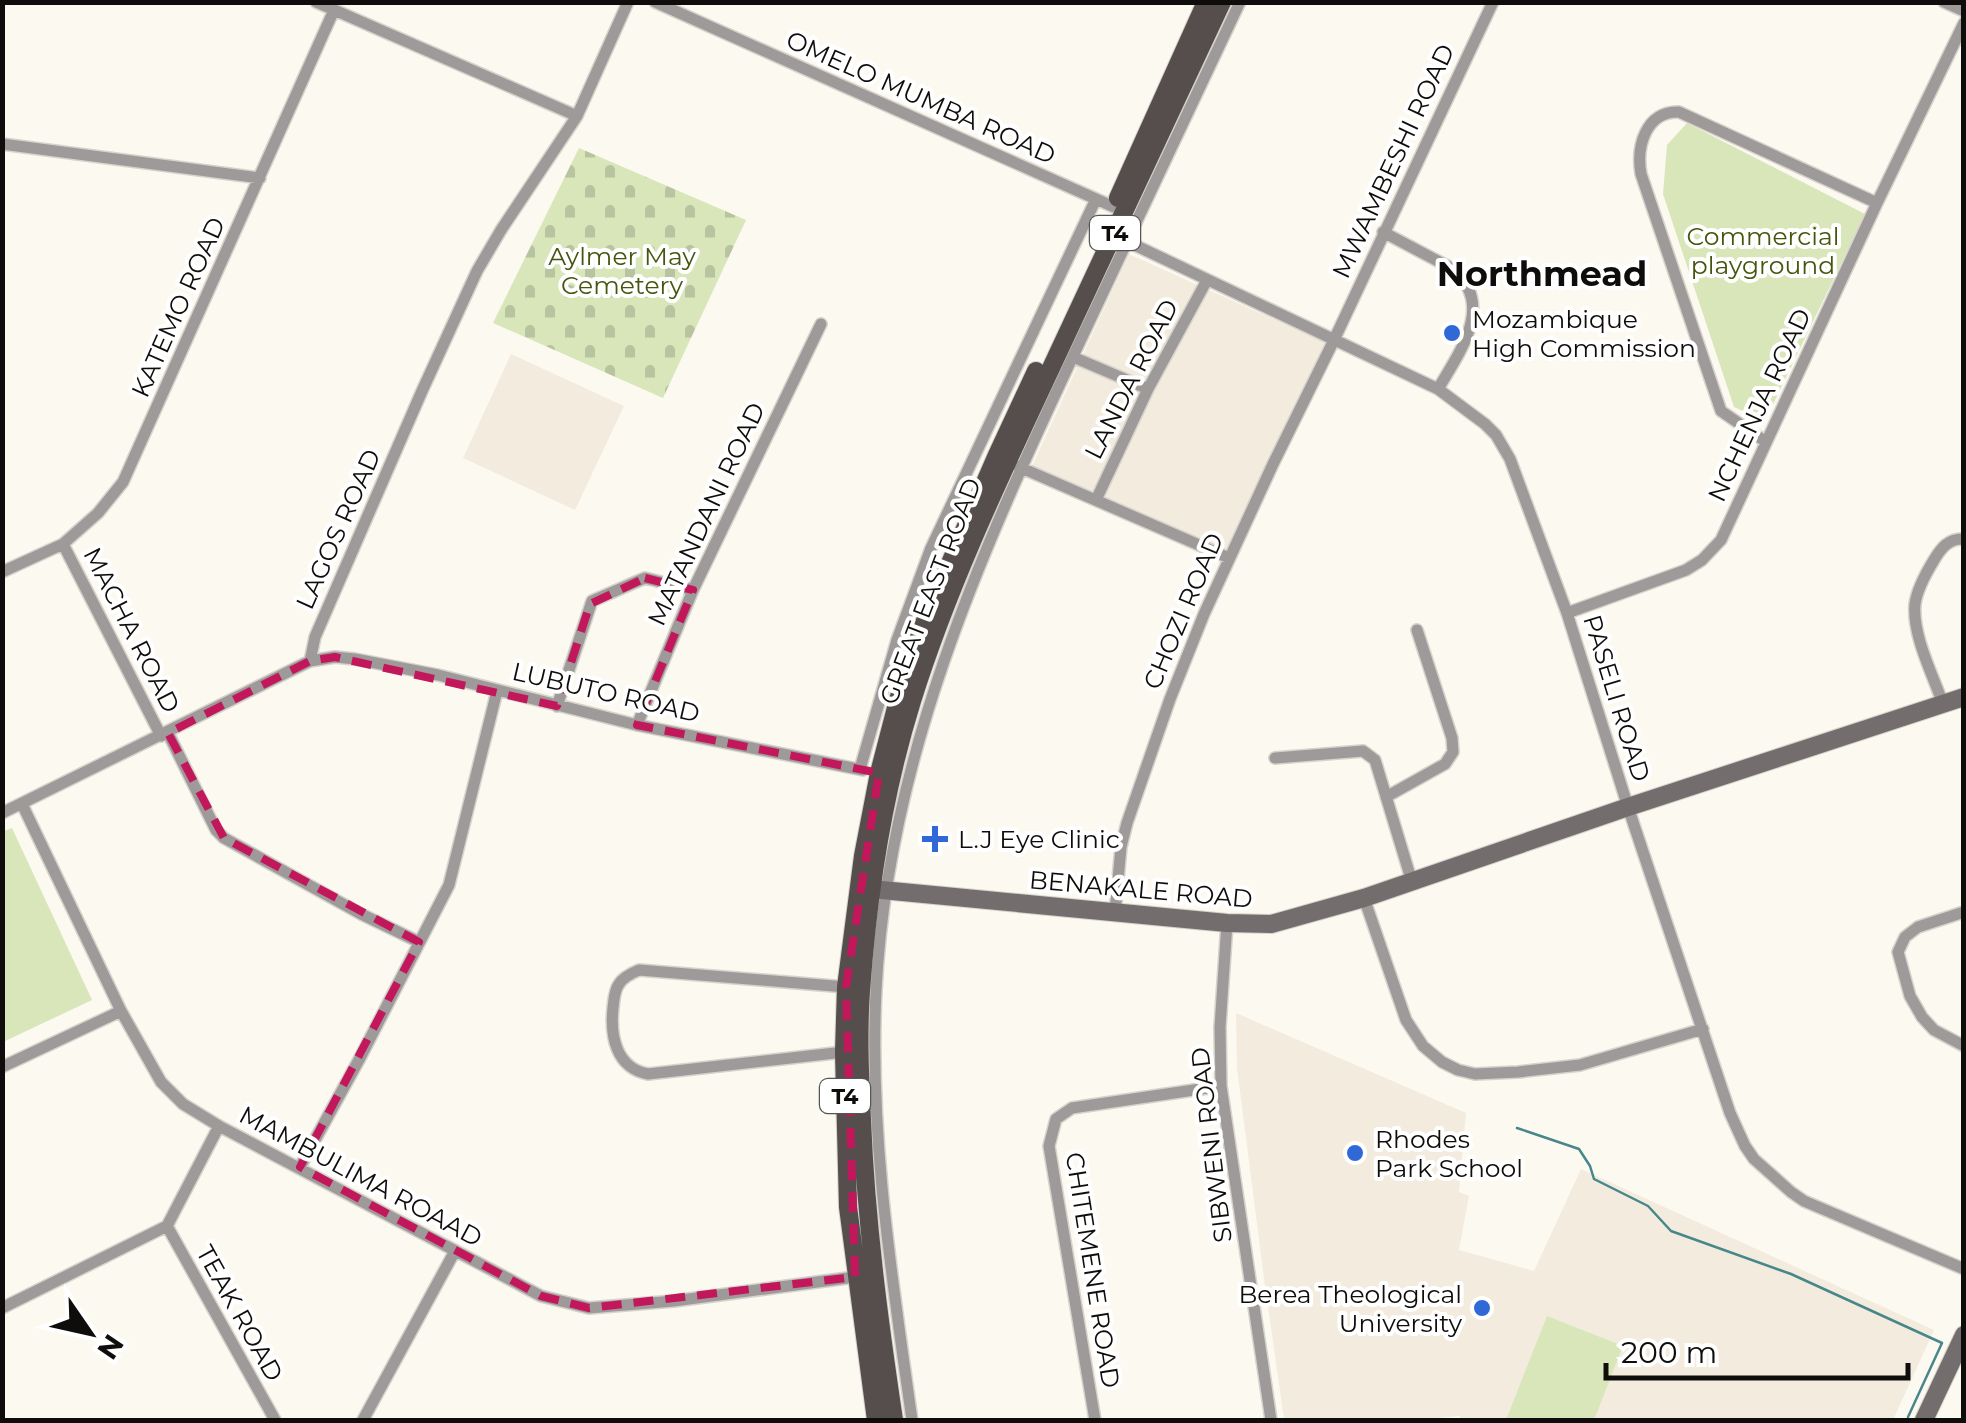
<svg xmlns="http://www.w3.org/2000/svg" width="1966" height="1423" font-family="Montserrat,sans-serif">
<defs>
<pattern id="cemetery-stones" width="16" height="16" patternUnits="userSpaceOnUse" patternTransform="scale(2.5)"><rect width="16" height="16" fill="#d8e6ba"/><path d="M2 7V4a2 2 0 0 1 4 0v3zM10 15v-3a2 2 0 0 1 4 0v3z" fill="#b8c49f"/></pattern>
</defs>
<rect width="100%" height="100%" fill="#fcf9f1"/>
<!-- built -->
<path fill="#f3ecde" d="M1129,254l204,92 -97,213 -204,-93z
M511,354l113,52 -49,104 -112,-52z
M1236,1013l230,100 -7,79 10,4 -10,54 75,21 47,-102 353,161 -41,90h-432l-1,-4 -42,4h-134l-21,-149 -26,-203z"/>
<!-- cemetery -->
<path fill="url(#cemetery-stones)" d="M579,148l167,72 -83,178 -170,-75z"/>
<!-- green -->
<path fill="#d8e6ba" d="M1687,123l178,91 -100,207 -31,-14 -71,-213 4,-49z
M12,828l80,172 -89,42 -1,-210z
M1547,1316l76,30 -29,74h-88z"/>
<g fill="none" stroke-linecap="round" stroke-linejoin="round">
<!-- stream -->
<path stroke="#47878a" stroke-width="2.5" d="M1517,1128l62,21 11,17 4,13 54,27 23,25 120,43 151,69 -34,74"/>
<defs>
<path id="street" d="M316,2l261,114
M655,2l459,205
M1944,2l20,9
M2,144l258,34
M1383,232l68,36c46,35 8,85 -13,121
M1124,240l314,149 47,35 11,11 14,24 57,154 61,194 102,306 15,33 9,13 37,33 13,9 160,68
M1073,357l75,32
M1766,442l-45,-31 -80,-237c-5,-28 5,-63 38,-62l198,91
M1017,466l212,92
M1096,500l52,-111 59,-109
M63,544l98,192
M2,572l61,-28 35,-31 25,-31 211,-472
M1567,613l119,-43 16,-10 19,-20 156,-337 87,-180
M310,661l25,-4 20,2 83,16 199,50 226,45
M1943,704c-10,-29 -31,-69 -28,-100 2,-14 11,-31 19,-44 7,-12 15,-22 30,-21
M557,706l35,-105 53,-23 48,12
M637,725l56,-135 128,-266
M168,733l48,97 8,8 137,76 58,28
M1275,758l88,-7 12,9 37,122
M860,769l37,-129 34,-92 165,-349
M1386,797l59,-33 8,-12 -1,-14 -35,-108
M22,804l99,207 40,71 22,22 36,22 322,170 48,12 85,-7 181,-24
M2,813l308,-152 5,-24 107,-246 55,-120 24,-41 76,-114 51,-114
M1364,898l42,122 17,26 19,16 16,8 17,4 43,-2 62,-7 123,-36
M1964,912l-46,15 -13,10 -7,15 12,44 12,21 12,13 30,16
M1115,913l6,-66 6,-24 43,-124 34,-85 69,-150 61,-124 159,-338
M1227,923l-7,104 1,59 50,334
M844,1052l-196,22c-32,-6 -38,-38 -35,-66 1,-8 1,-17 6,-24 4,-7 13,-11 20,-14l207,17
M2,1067l119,-56
M300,1167l60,-109 89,-173 48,-194
M167,1226l108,194
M2,1308l165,-82 52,-100
M363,1420l92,-169
M912,1420c-20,-142 -43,-285 -36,-429 11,-229 103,-435 199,-639 55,-117 110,-233 165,-350
M1095,1420l-46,-274 7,-27 16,-11 149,-22"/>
<path id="secondary" d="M871,889l356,34 44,1 93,-26 264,-91 336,-110
M1924,1420l40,-85"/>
<path id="primary" d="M1118,198l88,-196
M876,1420l-28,-213 -4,-155 2,-65 17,-131 16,-83 19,-73 20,-63 78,-180 40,-86
M894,1420c-15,-100 -28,-199 -32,-300 -2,-43 -4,-86 -1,-129 7,-97 22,-197 51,-290 36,-115 89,-226 140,-335 57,-121 114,-242 170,-364"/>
</defs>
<!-- street casing -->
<use href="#street" stroke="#d6d3cc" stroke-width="14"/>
<!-- secondary casing -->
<use href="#secondary" stroke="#d6d3cc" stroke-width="20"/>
<!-- primary casing -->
<use href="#primary" stroke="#d6d3cc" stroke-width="20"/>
<!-- street -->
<use href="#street" stroke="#9f9a9a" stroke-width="11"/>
<!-- secondary -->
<use href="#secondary" stroke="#736e6d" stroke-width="18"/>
<!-- primary -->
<use href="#primary" stroke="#554e4d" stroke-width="18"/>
</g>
<!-- marked area -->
<path fill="none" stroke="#c2185b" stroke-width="8" stroke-dasharray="20 12" stroke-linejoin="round" d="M645,578l48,12 -56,135 242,48 -33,214 9,290 -266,31 -48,-12 -241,-129 119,-225 -195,-104 -56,-105 142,-72 25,-4 222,49 33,-102z"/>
<!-- markers -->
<g fill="#3069d7" stroke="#fff" stroke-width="4">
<circle cx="1452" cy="333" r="10"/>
<path d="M930 824h10v10h10v10h-10v10h-10v-10h-10v-10h10z"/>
<circle cx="1355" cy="1153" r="10"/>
<circle cx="1482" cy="1308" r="10"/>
</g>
<g text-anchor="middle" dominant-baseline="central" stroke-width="8" stroke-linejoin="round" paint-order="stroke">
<!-- shield labels -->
<g fill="#fff" stroke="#565654" stroke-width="2.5">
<rect x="1090" y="216" width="50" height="34" rx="8"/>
<rect x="820" y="1079" width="50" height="34" rx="8"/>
</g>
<g font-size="22" font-weight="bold" fill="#0e0d0b">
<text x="1115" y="233">T4</text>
<text x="845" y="1096">T4</text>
</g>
<!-- street labels -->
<g font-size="25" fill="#0e0d0b" stroke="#fff">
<text transform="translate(921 97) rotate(24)">OMELO MUMBA ROAD</text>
<text transform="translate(1393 161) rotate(-65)">MWAMBESHI ROAD</text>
<text transform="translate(178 307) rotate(-66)">KATEMO ROAD</text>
<text transform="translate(1131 379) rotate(-63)">LANDA ROAD</text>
<text transform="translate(1759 405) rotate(-65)">NCHENJA ROAD</text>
<text transform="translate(706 514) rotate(-65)">MATANDANI ROAD</text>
<text transform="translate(338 529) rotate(-66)">LAGOS ROAD</text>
<text transform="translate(930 591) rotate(-69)">GREAT EAST ROAD</text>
<text transform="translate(1183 611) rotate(-67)">CHOZI ROAD</text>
<text transform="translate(132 630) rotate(63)">MACHA ROAD</text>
<text transform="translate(606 692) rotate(13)">LUBUTO ROAD</text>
<text transform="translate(1617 698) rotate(73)">PASELI ROAD</text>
<text transform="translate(1141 889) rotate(5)">BENAKALE ROAD</text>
<text transform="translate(1211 1145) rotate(-97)">SIBWENI ROAD</text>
<text transform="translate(361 1176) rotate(28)">MAMBULIMA ROAAD</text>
<text transform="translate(1093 1270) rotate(81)">CHITEMENE ROAD</text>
<text transform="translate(240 1313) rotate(61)">TEAK ROAD</text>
</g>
<!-- park labels -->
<g font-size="25" fill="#46550e" stroke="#fff">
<text x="1763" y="236">Commercial<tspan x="1763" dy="29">playground</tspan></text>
<text x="622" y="256">Aylmer May<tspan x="622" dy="29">Cemetery</tspan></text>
</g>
<!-- poi labels -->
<g font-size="25" fill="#0e0d0b" stroke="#fff" text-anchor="start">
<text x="1472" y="319">Mozambique<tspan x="1472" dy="29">High Commission</tspan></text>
<text x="958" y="839">L.J Eye Clinic</text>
<text x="1375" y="1139">Rhodes<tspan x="1375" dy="29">Park School</tspan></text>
<text x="1462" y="1294" text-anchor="end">Berea Theological<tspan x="1462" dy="29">University</tspan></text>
</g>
<!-- district labels -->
<g font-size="35" font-weight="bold" fill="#0e0d0b" stroke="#fff">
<text x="1542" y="273">Northmead</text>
</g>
</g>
<!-- border -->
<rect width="1966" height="1423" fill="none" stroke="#0e0d0b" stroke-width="10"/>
<!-- north arrow -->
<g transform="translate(90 1333) rotate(124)" stroke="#ffffff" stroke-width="8" paint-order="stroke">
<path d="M0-8L18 38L0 25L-18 38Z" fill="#0e0d0b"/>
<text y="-15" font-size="28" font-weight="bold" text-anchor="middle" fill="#0e0d0b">N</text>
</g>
<!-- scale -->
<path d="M1606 1363v15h302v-15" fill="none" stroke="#0e0d0b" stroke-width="5"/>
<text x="1621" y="1363" font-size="30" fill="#0e0d0b" stroke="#ffffff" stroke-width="8" paint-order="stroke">200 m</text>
</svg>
